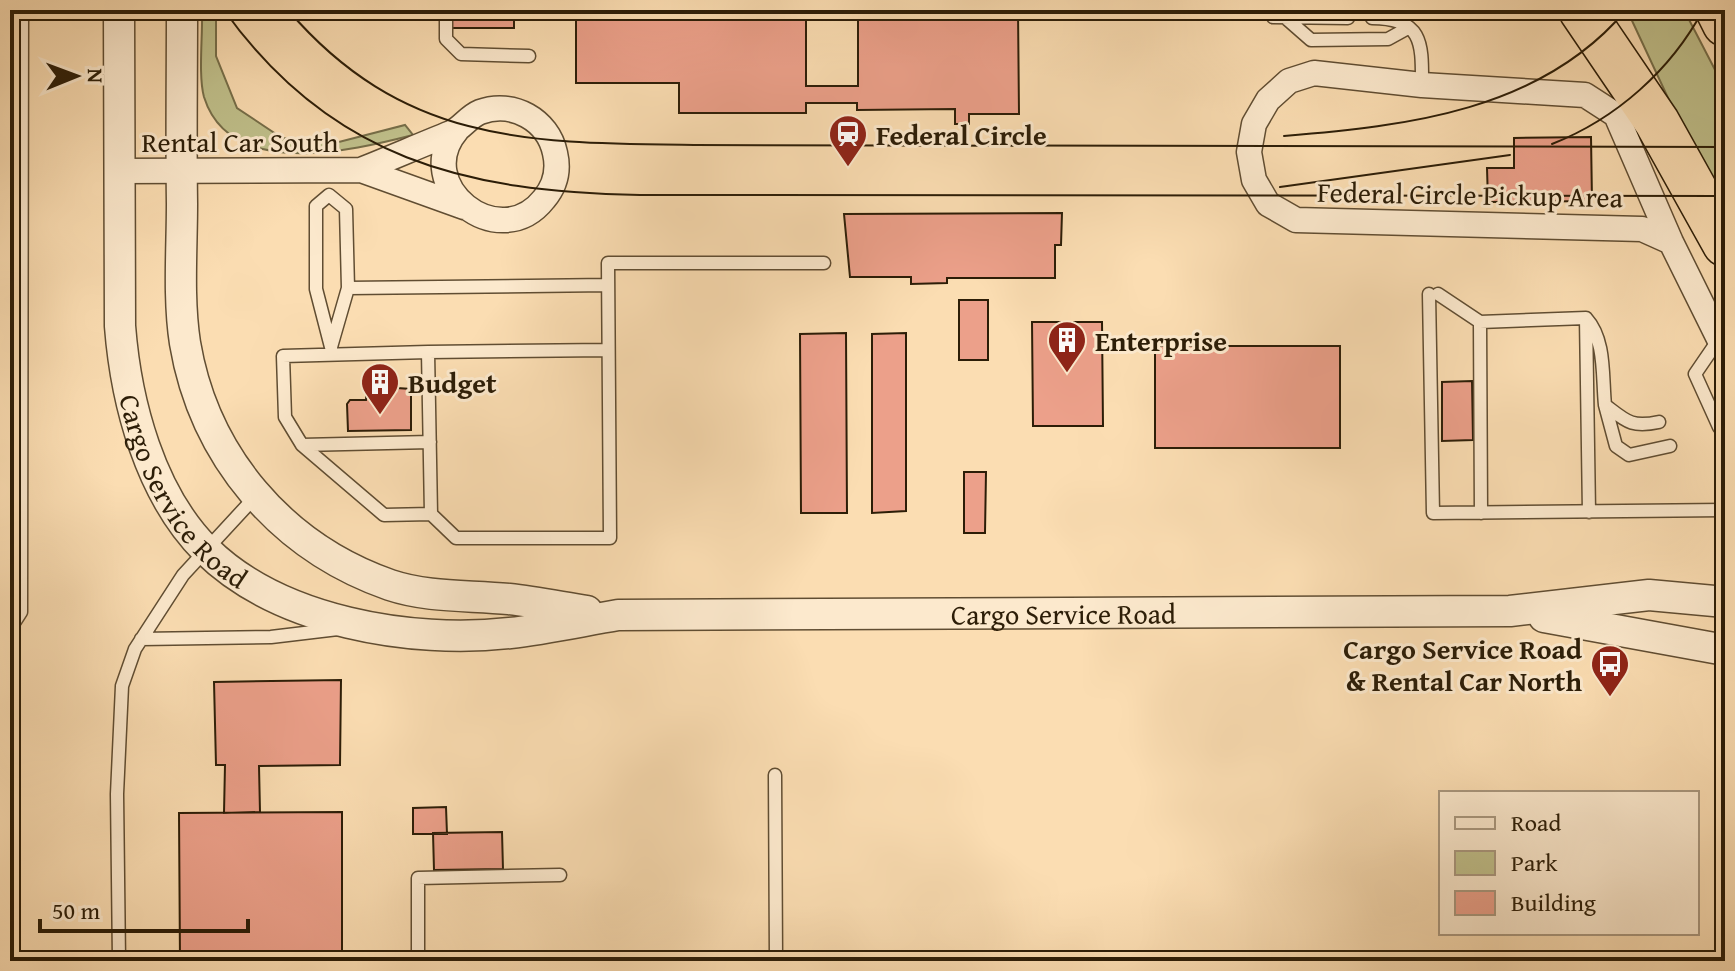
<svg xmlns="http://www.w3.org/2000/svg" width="1735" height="971" font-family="'Gentium Book Plus',serif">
<rect width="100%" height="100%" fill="#fbddb2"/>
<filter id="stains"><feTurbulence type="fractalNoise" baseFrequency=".0025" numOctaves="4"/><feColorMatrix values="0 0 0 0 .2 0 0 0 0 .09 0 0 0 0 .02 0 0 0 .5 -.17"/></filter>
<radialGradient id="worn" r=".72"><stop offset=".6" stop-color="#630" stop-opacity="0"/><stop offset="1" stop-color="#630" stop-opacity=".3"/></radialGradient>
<!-- green -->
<path fill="#c0c08b" stroke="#766e49" stroke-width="2" d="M202,10h14v46l21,52 45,30 53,5 70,-18 8,10c-62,16 -183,45 -209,-38 -6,-22 -1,-63 -2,-87z
M1627,10h57l41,79v131z"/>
<!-- building -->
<path fill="#eca08a" stroke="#2c1d07" stroke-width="2" d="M451,10h63v18h-63z
M576,10h230v76h52v-76h160l1,104h-50v10h-14v-15l-98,1v-7h-51v10h-127v-30h-103z
M1591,137l1,64 -104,1 -1,-34h27v-30z
M1062,213l-1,32h-6v33h-108v5l-36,1v-7h-61l-6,-63z
M959,300h29v60h-29z
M1032,322h70l1,104h-70z
M846,333l1,180h-46l-1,-179z
M906,333v178l-34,2v-179z
M1155,346h185v102h-185z
M1472,381l1,59 -31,1v-59z
M367,386l44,3v41l-63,1 -1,-27 3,-4h16z
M964,472h22l-1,61h-21z
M341,680l-1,85 -81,1 1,46 -36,1 1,-48h-9l-2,-83z
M446,807l1,27h-34v-26z
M342,812v149h-162l-1,-148z
M502,832l1,37 -69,1 -1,-37z"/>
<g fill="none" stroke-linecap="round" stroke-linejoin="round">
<defs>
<path id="service" d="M446,10v29l15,15 68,2
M1273,17l75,1
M1372,18c52,0 50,27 50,67
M1287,19l24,21 77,-1 20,-11
M329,195l17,14 2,79 -17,59 -15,-58v-83z
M348,288l260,-3
M1429,294l4,219 292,-3
M1438,294l42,28 106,-4c20,22 16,58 19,87 21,16 26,23 54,17
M1586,318l3,194
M1480,322l1,191
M1719,339l-24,35 24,53h6
M428,352l180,-2
M1605,405l11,41 13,9 41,-9
M302,445l82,70 47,-1 -3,-162 -145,4 2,61 17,28 128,-3
M431,514l25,24h154l-2,-275h216
M10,629l11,-17 1,-602
M141,639l130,-2 67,-8
M775,775l1,186
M119,961l-2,-167 5,-108 13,-37 48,-74 72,-78
M418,961v-83l142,-3"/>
<path id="minor" d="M361,170c30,-12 60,-25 90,-37 11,-5 17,-16 29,-21 33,-12 68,8 75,41 4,17 0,33 -11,46 -45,57 -134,-14 -87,-69
M119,171l242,-1 103,37
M1671,242l-29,-13 -346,-9 -28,-16 -14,-24 -5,-28 5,-28 14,-24 21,-19 25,-8 108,12 163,10 31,20 55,127 54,109"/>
<g id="tertiary">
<path id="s1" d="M119,10l1,316c6,77 30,168 86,224 73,72 205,94 304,83 36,-4 72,-12 108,-18l892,-4 139,-16 76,7"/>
<path d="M182,10c0,65 -1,129 0,194 0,45 -4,94 3,139 19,113 96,204 205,242 39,13 79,10 119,14 26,3 52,8 78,12"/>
<path d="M1544,617l181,33"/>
</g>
<path id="motorway" d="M1581,10l76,112 68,122
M1718,10l7,14"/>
</defs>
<!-- service casing -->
<use href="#service" stroke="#604d32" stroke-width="15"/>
<!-- minor casing -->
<use href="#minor" stroke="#604d32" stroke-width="27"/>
<!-- tertiary casing -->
<use href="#tertiary" stroke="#604d32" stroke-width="33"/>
<!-- motorway casing -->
<use href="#motorway" stroke="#2c1d07" stroke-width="47"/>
<!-- service -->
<use href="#service" stroke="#fce9cd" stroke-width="12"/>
<!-- minor -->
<use href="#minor" stroke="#fce9cd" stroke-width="24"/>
<!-- tertiary -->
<use href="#tertiary" stroke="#fce9cd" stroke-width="30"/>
<!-- motorway -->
<use href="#motorway" stroke="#fbddb2" stroke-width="44"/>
<!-- tram -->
<path stroke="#2c1d07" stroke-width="2" d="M224,10c106,149 242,182 416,185l1085,1
M288,10c116,135 243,133 406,135l1031,2
M1284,136c123,-10 257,-25 342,-126
M1552,144c64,-25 119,-74 151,-134
M1280,187l230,-32"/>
</g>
<!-- icons -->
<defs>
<symbol id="station-pin" viewBox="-11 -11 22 30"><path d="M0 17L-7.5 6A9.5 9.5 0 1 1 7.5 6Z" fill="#8f2418" stroke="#fce9cd"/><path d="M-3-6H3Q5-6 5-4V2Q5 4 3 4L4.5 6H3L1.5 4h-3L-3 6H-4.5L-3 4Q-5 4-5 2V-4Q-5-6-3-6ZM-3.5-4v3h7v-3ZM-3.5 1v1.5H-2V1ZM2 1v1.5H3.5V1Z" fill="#fff"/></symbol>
<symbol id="building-pin" viewBox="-11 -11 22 30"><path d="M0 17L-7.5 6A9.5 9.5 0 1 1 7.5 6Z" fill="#8f2418" stroke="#fce9cd"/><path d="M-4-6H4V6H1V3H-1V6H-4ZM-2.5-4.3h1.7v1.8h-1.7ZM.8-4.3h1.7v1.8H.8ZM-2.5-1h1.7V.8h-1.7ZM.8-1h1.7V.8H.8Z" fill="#fff"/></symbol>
<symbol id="bus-pin" viewBox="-11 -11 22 30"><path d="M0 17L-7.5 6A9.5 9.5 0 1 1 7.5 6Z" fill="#8f2418" stroke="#fce9cd"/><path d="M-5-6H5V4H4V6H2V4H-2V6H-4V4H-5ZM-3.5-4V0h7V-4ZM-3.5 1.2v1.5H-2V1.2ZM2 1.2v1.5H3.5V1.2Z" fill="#fff"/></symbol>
</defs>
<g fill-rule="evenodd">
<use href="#station-pin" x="826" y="112" width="44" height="60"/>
<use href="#building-pin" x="1045" y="318" width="44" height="60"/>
<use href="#building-pin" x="358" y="360" width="44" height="60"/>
<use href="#bus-pin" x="1588" y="642" width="44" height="60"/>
</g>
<g text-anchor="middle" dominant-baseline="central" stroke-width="6" stroke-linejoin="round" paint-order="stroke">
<!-- poi labels -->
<g font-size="28" font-weight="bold" fill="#2c1d07" stroke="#fce9cd" text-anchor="start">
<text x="876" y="134">Federal Circle</text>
<text x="1095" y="340">Enterprise</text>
<text x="408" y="382">Budget</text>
<text x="1582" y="648" text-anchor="end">Cargo Service Road<tspan x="1582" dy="32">&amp; Rental Car North</tspan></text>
</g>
<!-- street labels -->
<g font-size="28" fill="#2c1d07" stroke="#fce9cd">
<text x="240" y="141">Rental Car South</text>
<text transform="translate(1470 194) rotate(1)">Federal Circle Pickup Area</text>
<text stroke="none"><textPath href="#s1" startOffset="498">Cargo Service Road</textPath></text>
<text stroke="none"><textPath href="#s1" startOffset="1440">Cargo Service Road</textPath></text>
</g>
</g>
<!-- margin -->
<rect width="1735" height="971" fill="none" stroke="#fbddb2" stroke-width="40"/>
<rect x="12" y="12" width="1711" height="947" fill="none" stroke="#2c1d07" stroke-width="4"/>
<rect x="20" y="20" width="1695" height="931" fill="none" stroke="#2c1d07" stroke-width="2"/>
<!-- legend -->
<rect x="1439" y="791" width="260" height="144" fill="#fce9cd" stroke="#a9977e" stroke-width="2"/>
<rect x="1455" y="817" width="40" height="12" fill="#fce9cd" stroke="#a9977e" stroke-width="2"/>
<text x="1511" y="831" font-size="24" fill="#2c1d07">Road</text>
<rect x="1455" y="851" width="40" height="24" fill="#c0c08b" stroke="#a9977e" stroke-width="2"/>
<text x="1511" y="871" font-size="24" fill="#2c1d07">Park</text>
<rect x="1455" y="891" width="40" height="24" fill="#eca08a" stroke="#a9977e" stroke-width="2"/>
<text x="1511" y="911" font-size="24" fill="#2c1d07">Building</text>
<!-- north arrow -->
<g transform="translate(76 76) rotate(89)" stroke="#fce9cd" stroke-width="6" paint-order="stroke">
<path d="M0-6L14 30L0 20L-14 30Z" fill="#2c1d07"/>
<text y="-12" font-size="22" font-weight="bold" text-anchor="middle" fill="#2c1d07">N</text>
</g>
<!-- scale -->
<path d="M40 919v12h208v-12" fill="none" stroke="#2c1d07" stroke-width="4"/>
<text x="52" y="919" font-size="24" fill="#2c1d07" stroke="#fce9cd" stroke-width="6" paint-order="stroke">50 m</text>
<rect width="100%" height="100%" filter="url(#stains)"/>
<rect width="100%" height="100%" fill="url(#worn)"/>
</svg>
